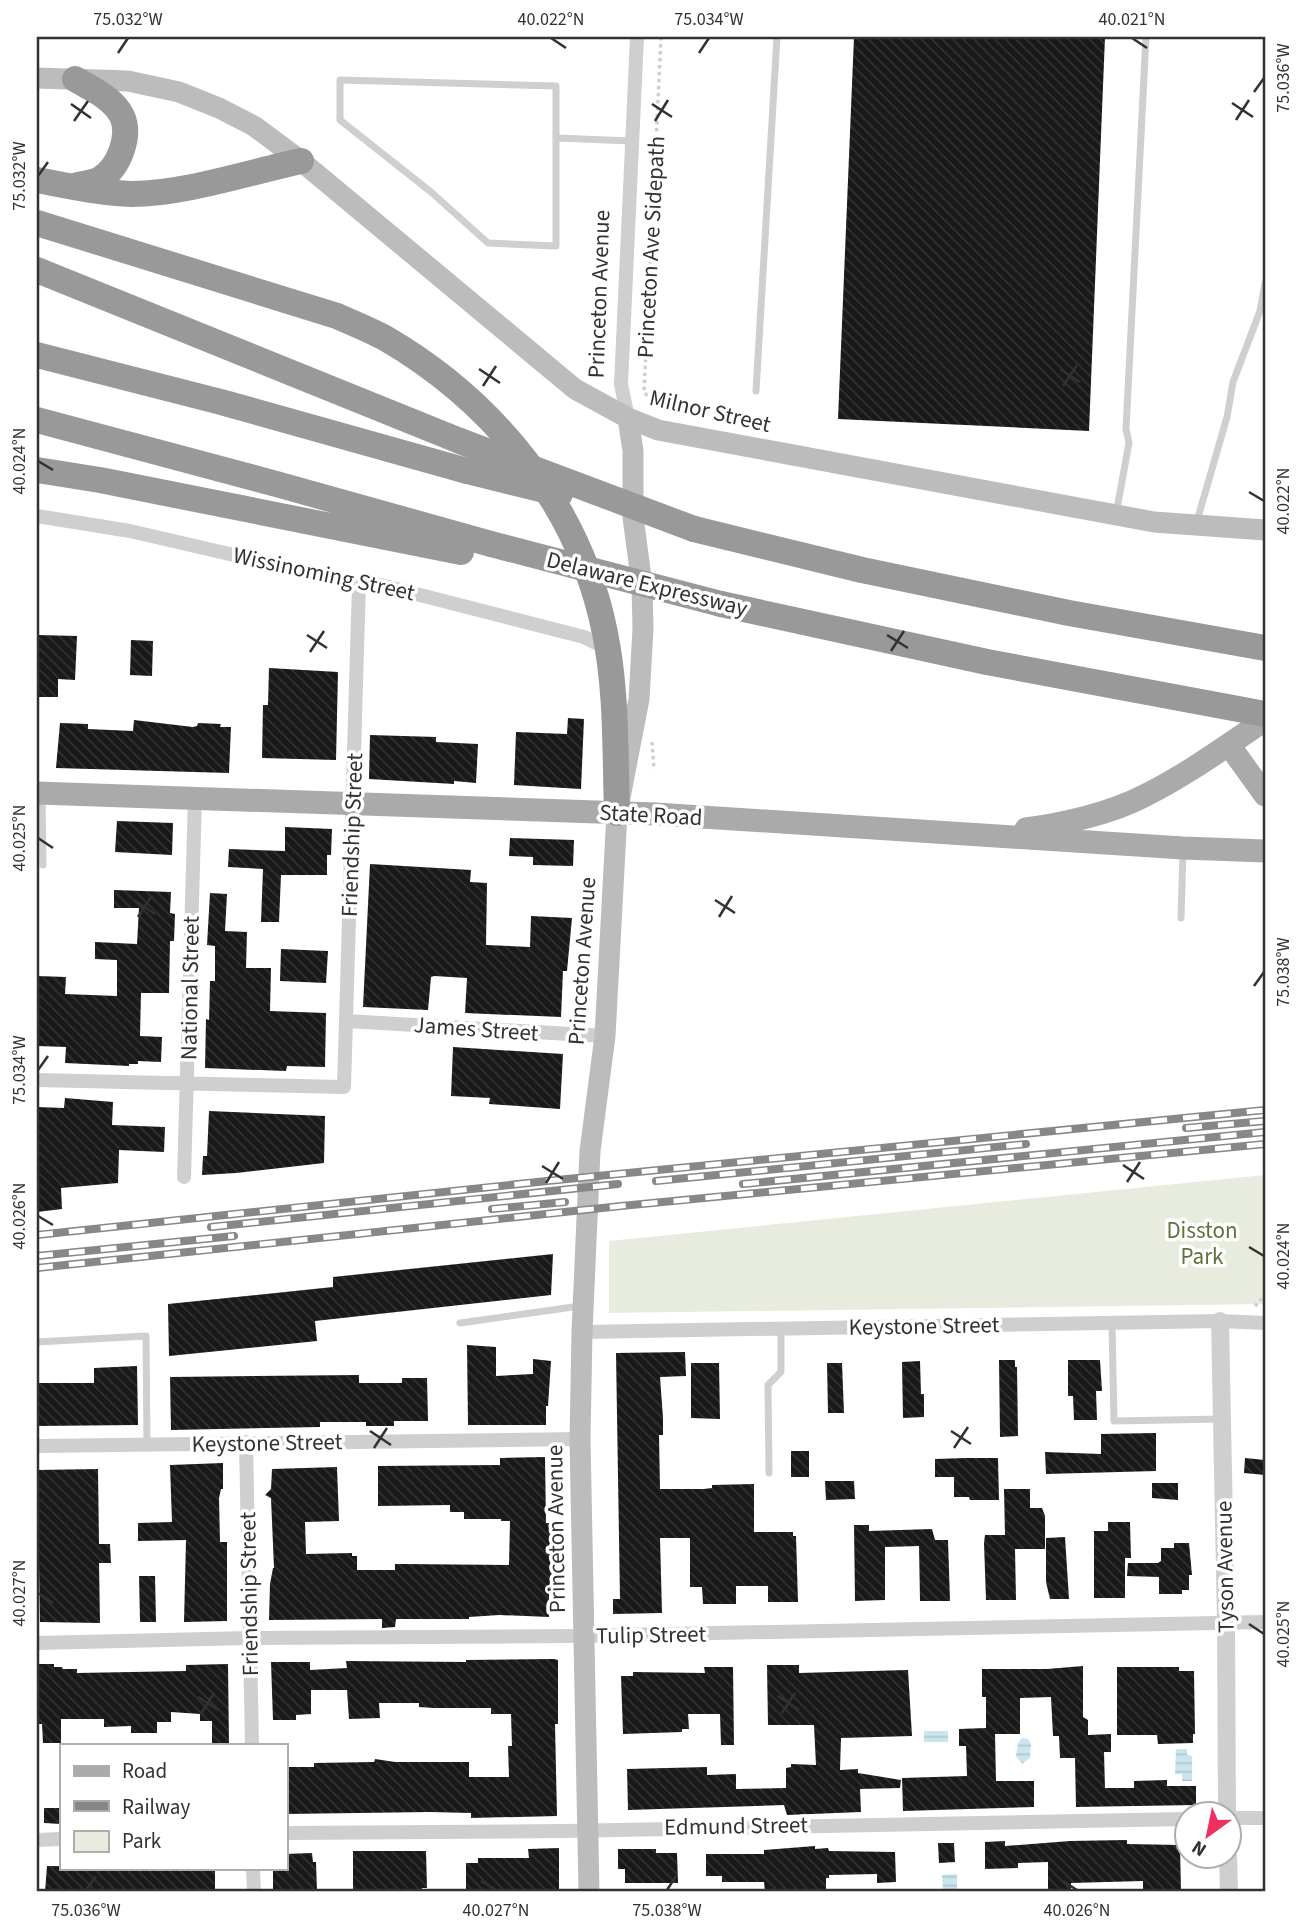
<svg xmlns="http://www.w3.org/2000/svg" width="1302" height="1929" font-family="'Source Sans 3',sans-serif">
<defs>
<pattern id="water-rules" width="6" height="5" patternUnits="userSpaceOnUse" patternTransform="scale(1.75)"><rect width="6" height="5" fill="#cae6ed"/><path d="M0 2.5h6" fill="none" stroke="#aec6cc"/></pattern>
<pattern id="building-back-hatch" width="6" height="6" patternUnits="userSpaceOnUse" patternTransform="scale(1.75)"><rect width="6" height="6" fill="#191919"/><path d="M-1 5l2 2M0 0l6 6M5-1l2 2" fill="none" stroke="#323232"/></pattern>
</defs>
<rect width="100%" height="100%" fill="#fff"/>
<!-- park -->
<path fill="#e8ecde" d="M1265,1175v129l-656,9v-72z"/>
<!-- water -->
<path fill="url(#water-rules)" d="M924,1731h24v11h-24z
M1022,1738l6,1 3,5 -1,14 -8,6 -6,-8 2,-13z
M1176,1749h11v6l5,1v25h-10v-7h-7z
M957,1874v18h-14l-1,-17z"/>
<!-- building -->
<path fill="url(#building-back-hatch)" d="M854,37h251l-16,394 -251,-12z
M37,635l40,1 -2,44 -17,-1v18h-21z
M131,640l22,1 -1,35 -22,-1z
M269,668l69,4 -2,88 -74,-2 1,-53h5z
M568,718l16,1 -3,70 -67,-4 2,-53 51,2z
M134,720l59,7 4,-1 1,-3 23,1 -1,3h11l-2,46 -173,-5 4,-45 28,1v5l45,2z
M370,735l66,2v5l42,2 -2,39 -22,-2v3l-85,-5z
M117,821l56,2 -1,32 -57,-3z
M285,827l47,2 -1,26h-4v20h-46l-2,47h-18l2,-53 -35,-2 1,-18 56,2z
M510,838l64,2 -1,26 -40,-1v-8l-24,-1z
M370,864l101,6 -1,12 17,1 -1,62 44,2 1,-31 41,2 -5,53h-4l-2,46 -96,-4 2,-35 -33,-2 -3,1 -3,33 -65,-3z
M114,890l57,2 -1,21 5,1 -1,27h-4l-1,52h-28l-1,43 22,1 -1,25 -23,-1v3h-9v2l-64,-3 1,-16 -29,-1v-70l29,1 -1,17 52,2v-36l-22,-1v-17l42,2 2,-36h-25z
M210,893l17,1 -2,37 22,1 -1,36h25l-1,43 56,2 -1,54 -38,-1 -1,5 -81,-3 1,-49 3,1 1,-39h5v-35l-8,-1z
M281,949l47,2 -2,32 -46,-2z
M453,1047l110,7 -3,55 -71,-5 1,-6 -39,-2z
M65,1098l48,4 -1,23 53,2 -1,25 -45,-2 -1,33 -57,5 1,21 -25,3v-105l27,1z
M209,1111l116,5 -1,47 -88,10 -34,2 1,-19h4z
M553,1254l-2,41 -236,26 2,20 -148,15 -1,-52 165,-17v-10z
M467,1345l29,2v29l37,-2v-15l18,2 -3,45h-2v19h-78z
M685,1352l1,24 -26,1 3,41v17h-4l1,54h44l8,-1v-3l42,-1v48h39v4h3l2,66h-30v-16h-32v18h-33l-1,-17h-12v-49h-30l2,75 -49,1v-15h7l-4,-246z
M999,1360h16v7h2l1,69 -18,1z
M1068,1360h32l2,31h-6l1,29h-23l-1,-24h-5z
M920,1361l1,33h3v23l-21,1 -1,-56z
M691,1363h28l1,56 -29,-1z
M827,1363h15l2,50h-16z
M137,1366l1,59 -101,1v-43h57v-15z
M359,1375v8h43v-5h25l1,43h-34v5h-28v-4h-46v5l-149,3 -1,-53z
M1156,1433v38l-110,3 -1,-22 56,2v-20z
M791,1451h18v26h-18z
M545,1457l1,66h5v35h3v28l-5,2v29l-50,-2 -30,2v2h-73l-1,8 -13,1v-9l-113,1 1,-36 3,-16h1l-3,-70 -6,-3 6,-6 1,-20 65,-2 2,54 -34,1 1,32 46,-1v3h5v14h38v-6h8l106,1 1,-44h-9v-2h-37v-7h-14v-7l-72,1v-40l122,-1v-7z
M966,1458h32l1,42h-29l-1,-3h-15v-20h-19v-18z
M1245,1458l20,2v15l-21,-2z
M223,1463v26h-2l-2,9 1,44h7v79l-43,1 2,-82 -48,1v-18l34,-1 -2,-57z
M98,1469l1,75h11l1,19h-12l1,60 -60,-1 -1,-57h-2v-95z
M825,1481h29l1,18 -29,1z
M1152,1483h26v17l-26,-2z
M1004,1489h26v19h12l3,8v33h-30l1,51h-30l-2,-57 1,-8h20z
M1108,1522h22l1,36h-6v40h-31v-67h14z
M854,1525h15v6l63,-2 3,11h13l2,61h-30l-1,-55 -34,1v53l-30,1z
M1065,1537l4,62h-19l-4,-17v-44z
M1174,1543h15l3,32h-3v15h-7v4h-23v-17l-32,-1 1,-13h30l3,-2v-13h13z
M139,1576h16l1,46h-16z
M554,1659l4,1v64h-3l2,92 -86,2v-5l-41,-1 -145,2v-47h29v-4l60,-1 1,-3 20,3h74v15h40l-1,-31h4l-1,-32h-20v-6h-57l-15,-1v-4h-40l1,15 -31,1 -2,-29h-36v24l-15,1v5h-23l-2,-58h39v8l37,-2 -1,-7 120,1v-2z
M37,1664h17v3h8l1,2h14v4l109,-2v-6l42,-1 1,81h-17v-24h-12v-7l-29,-2v10h-14v11h-26v-7l-27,1v-8h-43v24h-18l-1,-19h-5z
M767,1665h32v8l109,-3 4,66 -71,2 -1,32 18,-1v4l43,7 -1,8 -40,1 1,23 -74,3 -3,-10 -156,5 -1,-41 80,-2v8l29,-1v15l50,-1v-20l5,-1v-3l25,1 -2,-40h-46z
M1083,1666v51l5,3v15l23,-1v18h-7l1,36h29v-7l33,-1v6h29v19l-120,2 -1,-49h-15l-1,-22h-6l-2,-39 -31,1v36h-25l1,47h38v26l-131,4 -1,-33 65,-2 -1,-30h-7v-17l27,-1v-31h-4v-28h65z
M704,1667h29l1,78h-13l-1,-31h-32l1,15h-7v3l-59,2 -2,-58h12v-4l72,1z
M1117,1667h62v4h15l1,63h-2v9l-35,1 -1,-9h-40z
M44,1808h17v16l-17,-1z
M1127,1840v4l53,1 1,47h-38v-11l-72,2v9h-23v-30l-30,1v5l-33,1v-27l20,-1v5l65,-5z
M938,1843h16l1,19 -16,1z
M815,1846v3l13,-1 1,3 66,1 1,30 -19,1v-9l-48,1v3h-3v14h-61l-1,-10h-42v-6h-16v-22h58v-4z
M559,1848v44h-93v-29h12v-5h51l-1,-9z
M618,1849h38v4h21l1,30h-53v-14h-7z
M353,1851h73l1,37h-5v4h-69z
M312,1853l1,9h3l1,29h-44v-23h12v-14z
M47,1866l168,2v24h-170z"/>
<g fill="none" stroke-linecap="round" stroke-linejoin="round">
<!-- path -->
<path stroke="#cfcfcf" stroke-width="3.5" stroke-dasharray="3.5 3.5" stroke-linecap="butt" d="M661,37l-17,355 10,12 8,2 -1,3
M652,742l2,28
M1255,1306l10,-11"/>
<!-- service -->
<path stroke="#cfcfcf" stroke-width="7" d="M340,80l216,6v160l-68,-3 -57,-51 -91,-72z
M556,138l76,3
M756,391l21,-354
M1116,514l13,-71 -3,-14 20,-392
M1197,521l30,-104 6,-35 27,-71 5,-28
M42,795l1,70
M1181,918l2,-66
M460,1323l120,-17
M1112,1323l2,98 107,-2
M37,1342l109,-6 1,110
M769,1473l-1,-88 13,-13v-43"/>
<!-- minor -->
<path stroke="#cfcfcf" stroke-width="14" d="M628,418l-7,-34 16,-347
M37,516l93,15 229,53 22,1 203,52 24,12
M346,1021l259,15
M37,1080l307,7 15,-503
M184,1177l11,-379
M582,1332l638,-11 45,2
M246,1442l6,303
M37,1446l543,-7
M37,1643l213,-5 321,-2 694,-14
M1228,1818h37
M285,1833l279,-2 622,-12
M37,1840l24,-1
M253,1868l1,24"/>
<!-- tertiary -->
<path stroke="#cfcfcf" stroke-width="18" d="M1220,1321l6,301 1,192
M1228,1856l1,36"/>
<!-- secondary -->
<path stroke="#bcbcbc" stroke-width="21" d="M37,78l91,3 51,11 40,16 35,18 47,35 274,228 53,29 30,12 496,92 111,8
M589,1892l-9,-453 2,-107 8,-181 15,-115 12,-223 22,-114 4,-70 -1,-44 -9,-68v-66l-5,-33"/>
<!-- primary -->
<path stroke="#aaa" stroke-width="23" d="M1229,745l36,50
M37,793l619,21 527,34 82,3
M1026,829c38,-5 86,-16 120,-34 42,-21 80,-49 119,-75"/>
<!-- motorway -->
<path stroke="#999" stroke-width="26" d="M37,180c32,6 63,13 95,14 51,0 118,-22 169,-33
M74,186c8,-2 19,-3 26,-7 19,-11 31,-43 22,-63 -9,-18 -30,-27 -47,-37
M37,223l300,93c16,7 33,14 48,22 110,64 195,169 220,295 12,59 10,121 12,180
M37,270l423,171
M37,355l184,47 246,69
M37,420l243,65 211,59
M37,470l63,10 361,72
M694,529l168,41 207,43 196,35
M721,604l266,58 278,52"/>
<defs>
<path id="rail" d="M1186,1128l79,-7
M656,1181l370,-37
M743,1184l522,-52
M492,1209l73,-7
M211,1227l407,-43
M37,1235l510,-54 718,-71
M37,1256l197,-20
M37,1268l584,-62 644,-62"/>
</defs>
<!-- rail casing -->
<use href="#rail" stroke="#878787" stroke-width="8"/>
<!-- rail -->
<use href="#rail" stroke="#fff" stroke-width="5" stroke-dasharray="16" stroke-linecap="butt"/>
<!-- motorway-bridge -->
<path stroke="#999" stroke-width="26" d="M460,441l234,88
M467,471l93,23
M491,544l230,60"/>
</g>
<!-- ticks -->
<path fill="none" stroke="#323232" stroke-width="2.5" d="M551,38l15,10M1132,38l15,10M118,53l10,-15M699,53l10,-15M1254,92l10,-14M1232,103l21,14M71,104l20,14M652,104l20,13M1236,120l13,-20M74,121l14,-20M655,121l13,-21M38,176l10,-14M479,369l21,14M1060,369l20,13M483,386l13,-20M1063,386l14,-21M38,461l15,9M1249,492l15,9M307,635l20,13M887,635l21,13M891,651l13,-20M310,652l14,-21M38,838l15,10M134,900l21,14M715,900l20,13M138,917l13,-20M719,917l13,-21M1254,986l10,-14M38,1070l10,-14M1123,1165l21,14M542,1166l21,13M1127,1182l13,-20M546,1183l13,-21M38,1216l15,9M1249,1247l15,9M370,1431l21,14M951,1431l20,13M374,1448l13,-20M954,1448l14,-21M38,1593l15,10M1249,1624l15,10M778,1696l21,14M198,1697l20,13M782,1713l13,-20M201,1714l13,-21M481,1881l15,9M1063,1881l14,9M86,1890l10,-14M667,1890l9,-14"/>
<g text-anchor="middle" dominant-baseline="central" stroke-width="7" stroke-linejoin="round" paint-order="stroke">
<!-- street labels -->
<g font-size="23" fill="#323232" stroke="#fff">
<text transform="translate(651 247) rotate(-87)">Princeton Ave Sidepath</text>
<text transform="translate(599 294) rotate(-88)">Princeton Avenue</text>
<text transform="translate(710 411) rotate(13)">Milnor Street</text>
<text transform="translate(324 574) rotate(12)">Wissinoming Street</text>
<text transform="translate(647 584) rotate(14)">Delaware Expressway</text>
<text transform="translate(651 815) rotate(3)">State Road</text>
<text transform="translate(352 835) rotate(-88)">Friendship Street</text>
<text transform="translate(582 961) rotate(-86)">Princeton Avenue</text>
<text transform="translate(190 988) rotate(-89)">National Street</text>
<text transform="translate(476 1029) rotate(4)">James Street</text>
<text transform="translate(924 1326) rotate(-1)">Keystone Street</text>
<text transform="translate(267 1443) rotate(-1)">Keystone Street</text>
<text transform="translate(556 1529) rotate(-91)">Princeton Avenue</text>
<text transform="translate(1225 1567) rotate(-91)">Tyson Avenue</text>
<text transform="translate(249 1594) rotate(-91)">Friendship Street</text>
<text transform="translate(651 1635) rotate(-1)">Tulip Street</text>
<text transform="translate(736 1826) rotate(-1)">Edmund Street</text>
</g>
<!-- park labels -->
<g font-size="23" fill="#5f713c" stroke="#fff">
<text x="1202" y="1230">Disston<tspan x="1202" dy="26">Park</tspan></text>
</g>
</g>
<!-- border -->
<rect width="1302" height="1929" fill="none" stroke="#ffffff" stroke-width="77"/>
<!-- legend -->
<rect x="60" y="1744" width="228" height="126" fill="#ffffff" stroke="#adadad" stroke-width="2"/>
<rect x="74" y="1766" width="35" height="10" fill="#aaaaaa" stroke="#adadad" stroke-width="2"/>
<text x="122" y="1778" font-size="21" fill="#323232">Road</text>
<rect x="74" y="1801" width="35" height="10" fill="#878787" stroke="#adadad" stroke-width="2"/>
<text x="122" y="1814" font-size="21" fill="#323232">Railway</text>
<rect x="74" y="1831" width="35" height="21" fill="#e8ecde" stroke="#adadad" stroke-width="2"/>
<text x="122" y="1848" font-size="21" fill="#323232">Park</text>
<!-- north arrow -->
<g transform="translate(1208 1835) rotate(213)"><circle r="33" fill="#ffffff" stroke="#adadad" stroke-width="2"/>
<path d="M0-5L12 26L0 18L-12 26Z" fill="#ee3060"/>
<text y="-10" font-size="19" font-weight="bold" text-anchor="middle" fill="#323232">N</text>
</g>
<rect x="38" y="38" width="1226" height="1852" fill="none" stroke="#323232" stroke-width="2.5"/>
<g font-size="18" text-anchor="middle" fill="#323232">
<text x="128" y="25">75.032°W</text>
<text x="551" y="25">40.022°N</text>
<text x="709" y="25">75.034°W</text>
<text x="1132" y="25">40.021°N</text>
<text transform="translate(1283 78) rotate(-90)" y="6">75.036°W</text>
<text transform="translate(19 176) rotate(-90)" y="6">75.032°W</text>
<text transform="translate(19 461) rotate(-90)" y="6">40.024°N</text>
<text transform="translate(1283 501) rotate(-90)" y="6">40.022°N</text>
<text transform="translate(19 838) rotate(-90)" y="6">40.025°N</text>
<text transform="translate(1283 972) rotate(-90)" y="6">75.038°W</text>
<text transform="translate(19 1070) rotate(-90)" y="6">75.034°W</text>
<text transform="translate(19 1216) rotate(-90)" y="6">40.026°N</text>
<text transform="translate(1283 1256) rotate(-90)" y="6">40.024°N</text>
<text transform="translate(19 1593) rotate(-90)" y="6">40.027°N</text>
<text transform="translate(1283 1634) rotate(-90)" y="6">40.025°N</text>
<text x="86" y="1916">75.036°W</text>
<text x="496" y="1916">40.027°N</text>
<text x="667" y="1916">75.038°W</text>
<text x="1077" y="1916">40.026°N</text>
</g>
</svg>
